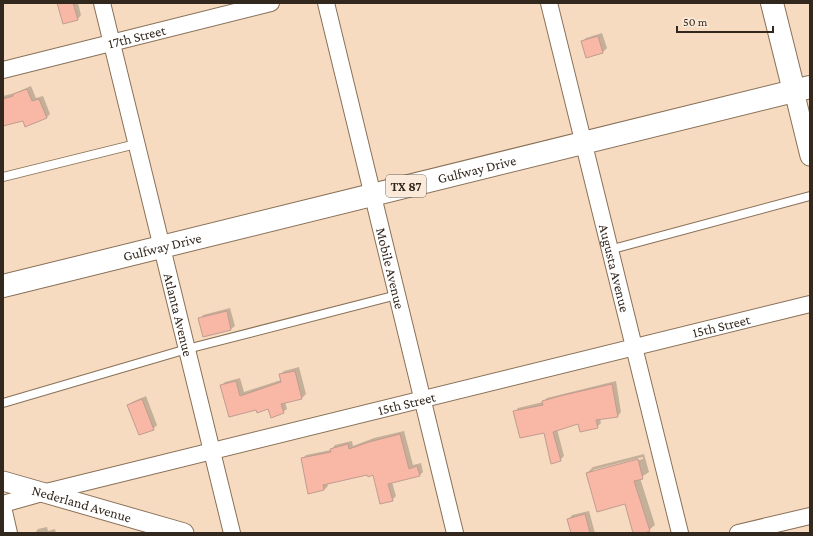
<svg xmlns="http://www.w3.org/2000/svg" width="813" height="536" font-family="'Crimson Pro',serif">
<rect width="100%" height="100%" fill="#f6dbc0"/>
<!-- shadow -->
<path fill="#0003" fill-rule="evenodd" d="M58,3h20l3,12 -3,4z
M602,33l5,15 -4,4 -16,5 -5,-15 4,-4z
M31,86l5,12 7,-2 7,18 -4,4 -23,2 -20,5v-29l12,-3z
M230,308l5,18 -4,3 -27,7 -4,-17 3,-4z
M299,367l7,27 -4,4 -17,4 2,7 -4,3 -15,-4 -12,1 -35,-23 4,-4 15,-4 4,14 37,-12 -1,-5 4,-4z
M616,381l5,31 -3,4 -18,3 1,4 -4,4 -18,-4 -22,6 7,27 -4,4 -16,-28 -29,-20 3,-4 25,-6 4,-4z
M146,396l11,29 -4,4 -25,-24 4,-3z
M404,431l9,34 8,-2 2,9 -4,4 -27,6 4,14 -4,4 -19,-26 -46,9 1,3 -4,4 -15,3 -7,-34 4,-4 25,-5 4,-5 17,-4 1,5 21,-8z
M644,454l5,18 -9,6 15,47 -6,5 -14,3 -9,-30 -39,-30 6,-6zM643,457v2l-50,13v-2z
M589,511l6,22h-23l-3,-14 3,-4z
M47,527l1,4 7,-2 1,4h-21l3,-4z"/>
<!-- building -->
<path fill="#f8b8a5" stroke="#c19c91" d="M57,3h16l5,17 -15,4z
M598,36l5,17 -17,5 -5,-17z
M27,89l5,12 7,-2 8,19 -22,9 -2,-6 -20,5v-27l10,-3v-2z
M227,311l4,19 -28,7 -5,-19z
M295,371l7,28 -21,5 3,9 -13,5 -3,-9 -11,4 -1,-3 -27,7 -9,-32 16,-4 4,15 41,-14 -2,-8z
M612,384l6,33 -22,3 2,8 -18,4 -2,-8 -25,8 8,29 -10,3 -7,-31 -24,5 -7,-27 30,-6 -1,-4 22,-6z
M142,399l12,31 -15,5 -12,-30z
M400,434l9,35 8,-3 3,10 -32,8 5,17 -13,3 -7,-29 -5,2 -1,-2 -44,10 1,5 -16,4 -7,-36 30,-6 -1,-3 18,-5 1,5 20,-7z
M638,459l5,20 -9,2 16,50 -6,2h-11l-8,-29 -28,8 -11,-39z
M585,514l5,19h-19l-4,-14z"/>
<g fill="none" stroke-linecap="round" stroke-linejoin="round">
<defs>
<path id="service" d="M3,177l133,-33
M609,250l201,-54
M3,403l184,-54 210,-54"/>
<g id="minor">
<path id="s1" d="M102,3l130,530"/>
<path id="s2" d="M326,3l129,530"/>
<path id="s3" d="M549,3l131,530"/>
<path id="s4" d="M3,70l268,-67"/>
<path id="s5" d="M3,504l39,-11 768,-189"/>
<path d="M3,507l6,26"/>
<path d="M738,533l72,-17"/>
</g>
<g id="tertiary">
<path d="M794,91l16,65"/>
<path id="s6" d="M3,481l181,52"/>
</g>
<path id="secondary" d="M772,3l22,88"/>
<g id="primary">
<path id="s7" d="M3,286l807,-199"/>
</g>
</defs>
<!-- service casing -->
<use href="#service" stroke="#897158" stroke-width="10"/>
<!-- minor casing -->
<use href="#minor" stroke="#897158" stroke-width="18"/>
<!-- tertiary casing -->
<use href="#tertiary" stroke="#897158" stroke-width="21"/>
<!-- secondary casing -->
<use href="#secondary" stroke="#897158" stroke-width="24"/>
<!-- primary casing -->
<use href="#primary" stroke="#897158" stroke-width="24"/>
<!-- service -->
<use href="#service" stroke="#fff" stroke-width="8"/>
<!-- minor -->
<use href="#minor" stroke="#fff" stroke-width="16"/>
<!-- tertiary -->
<use href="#tertiary" stroke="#fff" stroke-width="19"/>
<!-- secondary -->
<use href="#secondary" stroke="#fff" stroke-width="22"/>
<!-- primary -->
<use href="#primary" stroke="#fff" stroke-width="22"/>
</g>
<g text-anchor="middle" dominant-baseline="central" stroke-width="4" stroke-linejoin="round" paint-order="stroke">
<!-- shield labels -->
<rect fill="#fbeada" stroke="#6f6256" stroke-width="1" x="386" y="175" width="40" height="22" rx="3"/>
<g font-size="13" font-weight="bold" fill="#33281e">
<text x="406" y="186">TX 87</text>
</g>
<!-- street labels -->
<g font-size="14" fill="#33281e" stroke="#fbeada">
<text stroke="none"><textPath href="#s4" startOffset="138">17th Street</textPath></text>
<text stroke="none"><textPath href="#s7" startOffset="488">Gulfway Drive</textPath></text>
<text stroke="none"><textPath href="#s7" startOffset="164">Gulfway Drive</textPath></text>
<text stroke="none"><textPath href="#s2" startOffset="273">Mobile Avenue</textPath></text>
<text stroke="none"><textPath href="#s3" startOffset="273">Augusta Avenue</textPath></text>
<text stroke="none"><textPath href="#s1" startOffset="321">Atlanta Avenue</textPath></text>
<text stroke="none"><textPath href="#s5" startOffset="740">15th Street</textPath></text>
<text stroke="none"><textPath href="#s5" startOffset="416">15th Street</textPath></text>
<text stroke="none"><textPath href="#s6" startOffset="82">Nederland Avenue</textPath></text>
</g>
</g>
<!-- border -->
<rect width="813" height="536" fill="none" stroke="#33281e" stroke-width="8"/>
<!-- scale -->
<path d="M677 26v6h96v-6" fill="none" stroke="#33281e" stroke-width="2"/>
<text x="683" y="26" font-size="12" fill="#33281e" stroke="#fbeada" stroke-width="3" paint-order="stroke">50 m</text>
</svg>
